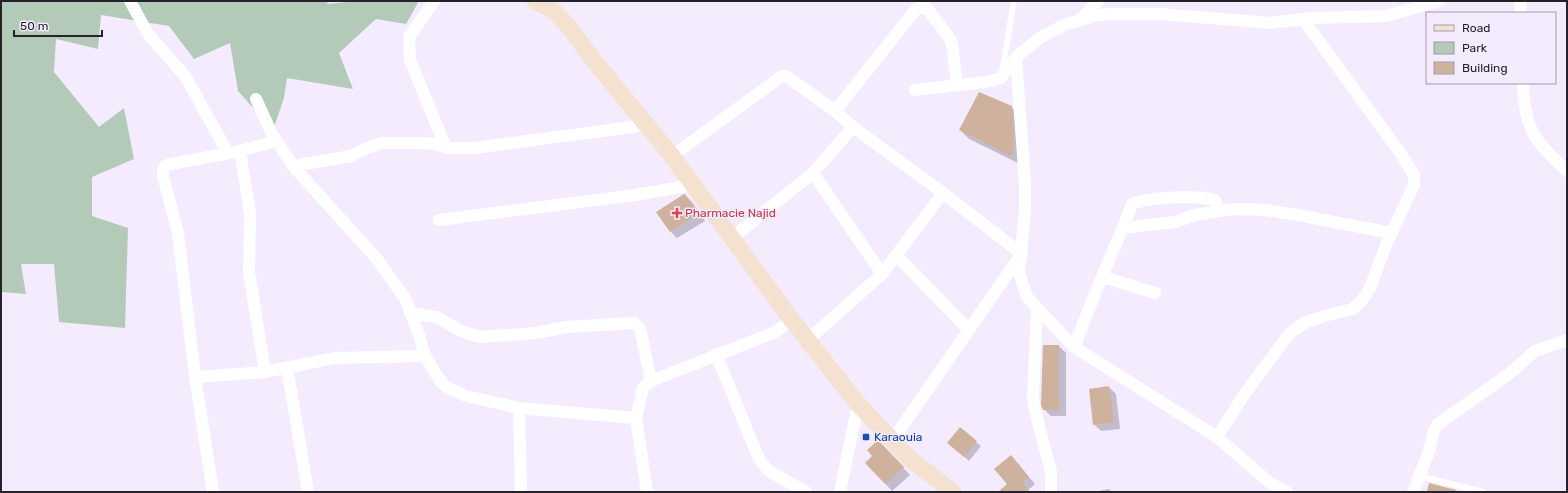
<svg xmlns="http://www.w3.org/2000/svg" width="1568" height="493" font-family="Rubik,sans-serif">
<rect width="100%" height="100%" fill="#f4ebff"/>
<!-- green -->
<path fill="#b4cab8" d="M1,1h327l-1,3 30,-3h62l-13,23 -30,-5 -37,34 14,36 -66,-11 -3,20 -11,32 -35,-39 -8,-48 -36,16 -25,-33 -68,-11 -3,34 -42,-10 -2,33 45,55 25,-19 10,51 -42,18v39l36,12 -3,100 -66,-6 -5,-58h-33l5,30 -25,-2z"/>
<!-- shadow -->
<path fill="#0003" d="M1011,107l10,9 -1,48 -51,-25 -9,-9z
M685,195l7,7 13,19 -28,17 -6,-6z
M1044,346h15l7,7v63h-15l-7,-7z
M1109,387l7,7 4,35 -19,2 -7,-7z
M878,441l32,34 -18,16 -26,-28 8,-7z
M976,442l5,4 -12,15 -21,-18z
M1017,463l18,21 -7,6 2,2h-31l9,-8z
M1109,489l3,3h-18z"/>
<!-- building -->
<path fill="#cfb29d" d="M979,92l33,14 2,25 -1,18 -2,7 -52,-26z
M684,194h1l13,20 -28,18 -14,-20z
M1043,345h16v65h-16l-2,-5z
M1109,386l5,36 -21,3 -4,-36z
M960,427l17,14 -13,16 -17,-14z
M878,440l26,27 -19,17 -20,-21 7,-7 -5,-6z
M1011,455l18,22 -7,5 8,10h-32l9,-8 -13,-15z
M1429,483l27,7v2h-29z"/>
<g fill="none" stroke-linecap="round" stroke-linejoin="round">
<!-- lane -->
<path stroke="#fff" stroke-width="6" d="M1002,72l12,-71
M1419,476l64,16"/>
<!-- street -->
<path stroke="#fff" stroke-width="12" d="M130,1l18,33 37,42 43,77
M434,1l-25,36 1,23 36,88
M1520,1l1,12
M1081,19l17,-18
M1016,57l9,127v26l-6,62 8,25 47,50 143,90 53,46 17,9
M1523,83c1,45 11,58 44,88
M915,90l71,-8 15,-4 15,-21 25,-20 23,-12 30,-9 14,-2h52l110,9 41,-5 75,-2 53,-15
M256,99l16,35 21,32 84,93 29,41 13,35 6,21 16,26 7,6 18,8 53,12 117,10
M835,111l82,-103h10l23,31 2,5 5,41
M240,151l10,63 -1,58 16,100
M672,156l110,-80h4l49,35 18,16 90,66 79,61
M293,166l58,-10 16,-8 15,-5h40l15,1 9,4h28l173,-23
M813,173l69,101
M439,220l196,-25 57,-10
M1123,228l9,-24c17,-7 65,-9 83,-4l4,11
M732,238l81,-65 40,-46
M896,255l73,75
M1103,277l52,16
M1037,309l-4,86 1,11 17,66v20
M410,313l27,4 22,13 20,7 58,-4 29,-6 68,-4 6,5 11,53
M808,340l74,-66 61,-81
M1074,347c16,-40 31,-80 49,-119l52,-6 20,-7 31,-5 14,-1 26,1 32,5 93,18
M716,354l43,105 10,12 37,21
M287,367l21,125
M195,377l70,-5 70,-14 90,-2
M519,408l2,84
M1217,437l29,-45 44,-59 16,-11 22,-7 25,-6 11,-11 6,-10 16,-43 28,-60v-10l-13,-21 -98,-135
M892,441l128,-185
M213,492l-18,-115 -17,-144 -15,-57v-5l2,-5 6,-2 69,-13 36,-10
M647,492l-11,-74 7,-30 8,-7 122,-48 12,-8 6,-6
M840,492l18,-88
M1413,492l16,-41 5,-21 4,-6 71,-50 26,-23 32,-11"/>
<!-- secondary -->
<path stroke="#f4e1d0" stroke-width="17" d="M535,1l19,10 16,17 25,34 77,94 119,163 67,85 52,55 43,33"/>
</g>
<!-- markers -->
<path fill="#e0444e" stroke="#f4ebff" stroke-width="1.5" d="M675 207h4v4h4v4h-4v4h-4v-4h-4v-4h4z"/>
<rect fill="#1a4fb4" stroke="#f4ebff" stroke-width="1.5" x="862" y="433" width="8" height="8" rx="2"/>
<g text-anchor="middle" dominant-baseline="central" stroke-width="3" stroke-linejoin="round" paint-order="stroke">
<!-- health labels -->
<g font-size="12" fill="#be3a42" stroke="#f4ebff" text-anchor="start">
<text x="685" y="213">Pharmacie Najid</text>
</g>
<!-- transit labels -->
<g font-size="12" fill="#164399" stroke="#f4ebff" text-anchor="start">
<text x="874" y="437">Karaouia</text>
</g>
</g>
<!-- border -->
<rect width="1568" height="493" fill="none" stroke="#26222b" stroke-width="4"/>
<!-- legend -->
<rect x="1426" y="12" width="130" height="72" fill="#f4ebff" stroke="#a29baa"/>
<rect x="1434" y="25" width="20" height="6" fill="#f4e1d0" stroke="#a29baa"/>
<text x="1462" y="32" font-size="12" fill="#26222b">Road</text>
<rect x="1434" y="42" width="20" height="12" fill="#b4cab8" stroke="#a29baa"/>
<text x="1462" y="52" font-size="12" fill="#26222b">Park</text>
<rect x="1434" y="62" width="20" height="12" fill="#cfb29d" stroke="#a29baa"/>
<text x="1462" y="72" font-size="12" fill="#26222b">Building</text>
<!-- scale -->
<path d="M14 30v6h88v-6" fill="none" stroke="#26222b" stroke-width="2"/>
<text x="20" y="30" font-size="12" fill="#26222b" stroke="#f4ebff" stroke-width="3" paint-order="stroke">50 m</text>
</svg>
